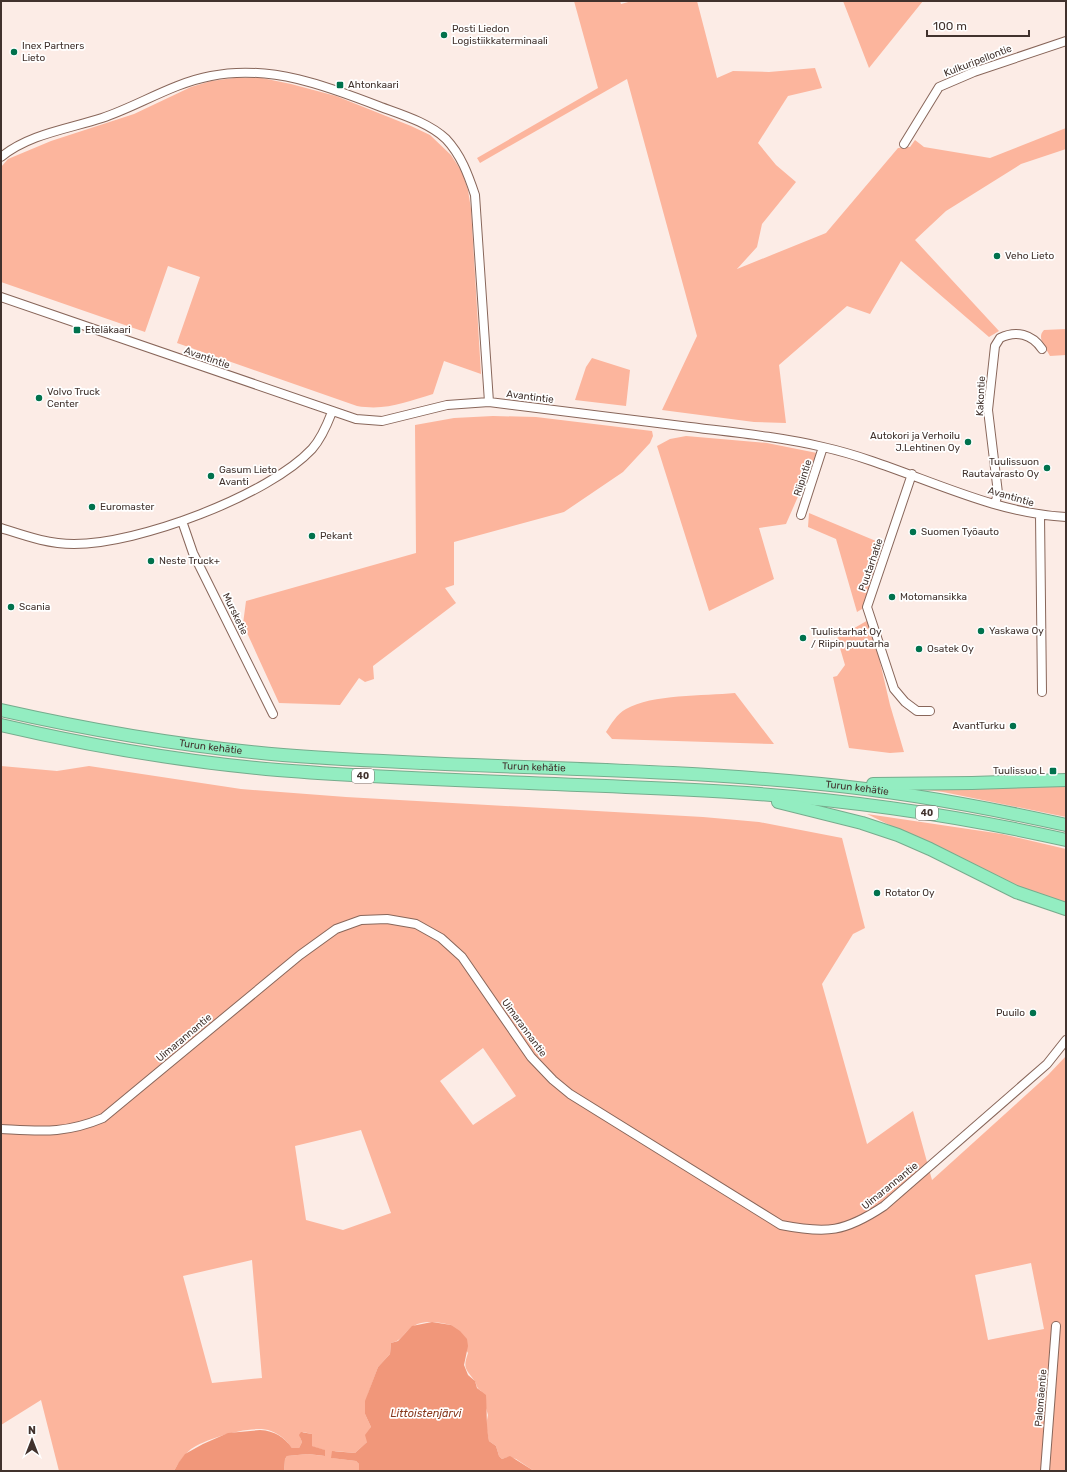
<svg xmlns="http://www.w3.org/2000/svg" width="1067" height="1472" font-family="Rubik,sans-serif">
<rect width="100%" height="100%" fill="#fcece6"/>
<!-- green -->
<path fill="#fcb59d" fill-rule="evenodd" d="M574,1h46l1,3 11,-3h65l20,77 16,-7 36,1 46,-4 7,20 -34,8 -30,47 18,22 20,17 -34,42 -5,23 -20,22 89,-36 72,-85 12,-1 5,-7 9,7 66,11 76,-30v21l-45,15 -75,47 -31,29 84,91 -10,6 -88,-76 -31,53 -23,-8 -68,59 7,58 -32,-1 -92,-12 35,-74 -70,-257 -147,84 -3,-5 121,-70z
M843,1h80l-54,67z
M234,78h28l29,6 45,12 75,30 19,9 21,20 11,17 6,18 3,19 10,165 -37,-13 -11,33c-27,8 -47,17 -76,12l-180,-63 23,-66 -32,-11 -23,66 -144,-50v-115l7,-8 43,-18 83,-27 57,-27 20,-6z
M1066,329v26l-16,1c-4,-8 -14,-18 -6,-26z
M592,358l38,12 -4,36 -51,-6 11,-33z
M493,416l43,1 116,14 1,5 -3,7 -27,29 -59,40 -110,30v43l-9,3 11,15 -83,63 1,13 -9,3 -6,-4 -19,27 -61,-2 -36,-79 3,-23 170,-48 -1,-128 39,-7z
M686,436l81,7 50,10 -31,71 -27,4 15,51 -65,32 -52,-165 13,-7z
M809,513l74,31 -21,65 -5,3 -21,-73 -28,-12z
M870,619l20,86 14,47 -14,1 -41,-5 -16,-71 4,-1 8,-11 -8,-27z
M735,693l39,51 -162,-5 -6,-7c5,-8 11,-18 20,-23 26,-15 78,-13 109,-16z
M1,766l56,5 32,-5 152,23 105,8 357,20 56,5 83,16 23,90 -12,6 -31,50 45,160 46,-33 19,69 116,-105 18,-19v415h-532l-18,-12 -8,-2 -6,2 -3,-3 -3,-10 -7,-5 -3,-16 2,-10 -7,-24c-5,-3 -4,-7 -7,-11 -9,-12 -11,-12 -6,-27l-17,-28c-11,-3 -30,-6 -40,3 -8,6 -10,13 -20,15l-1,11 -12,13 -10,27 -3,20 6,13 -4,15 -12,11 -20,-2 -3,7 24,3 3,3v7h-75l1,-12 2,-3 21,-2 16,2v-6l-13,-4 1,-12 -9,-2 -3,5 2,5 -3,6h-7c-6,-8 -11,-13 -21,-17 -19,-7 -64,7 -80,18 -7,6 -13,14 -17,22h-115l-18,-71 -40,25zM483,1048l33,48 -43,29 -33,-44zM361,1130l30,83 -48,17 -37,-10 -11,-74zM252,1260l10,118 -50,5 -29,-107zM1031,1263l13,66 -56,11 -13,-65z
M1066,783v34l-123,-25 -24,-3z
M867,814l135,20 64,15v55l-14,-3 -55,-23z"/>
<!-- water -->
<path fill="#f1977a" d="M432,1322l19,3 9,6 7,8 1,7 -4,19 4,10 7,6 2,7 9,7c1,16 0,30 3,46l7,5 3,10 3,3 8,-3 24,15h-175v-7l-3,-3 -25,-3 1,-7 23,2 12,-11 -2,-7 6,-8 -6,-13v-13l13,-34 12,-13 1,-11 7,-2 14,-15z
M260,1430c15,1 24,7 32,18h7l3,-6 -3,-7 2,-3 11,2v12l13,4v6l-17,-2 -21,2 -2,3 -1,12h-110l5,-9 6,-8 18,-10 25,-11z"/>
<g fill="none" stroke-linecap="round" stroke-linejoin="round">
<defs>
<path id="minor" d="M904,144l35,-57 35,-15 92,-31
M1,157c28,-23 67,-28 101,-39 36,-12 71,-35 109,-42 59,-12 116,10 170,31 22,8 48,16 65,32 15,16 22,35 29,56l14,207
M1,297l355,122 26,2 65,-16 42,-3c65,8 129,16 193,24 47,6 94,10 141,21 81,18 160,66 243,70
M912,474l-45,133 27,82 11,13 12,9h13
M995,504l3,-11 -10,-83 7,-64 5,-8c16,-8 32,-4 42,11
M801,515l22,-68
M1040,515l2,177
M182,521l11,32 80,161
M1,528c25,8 47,16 73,16 64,0 194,-48 238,-95 9,-10 15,-24 20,-37
M1,1129c40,2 64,5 102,-11l197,-163 36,-26 25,-9 26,-1 29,5 25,14 21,19 69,100 22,23 17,14 211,131c46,9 64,7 103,-19l163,-142 19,-24
M1045,1471l11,-145"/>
<g id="highway">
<path id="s1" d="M1,710c93,21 187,37 282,45 179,14 360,11 538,29 83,8 164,23 245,41"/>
<path d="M1,725c90,21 184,37 277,45 150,12 301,13 452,22 113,7 226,23 336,48"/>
<path d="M873,784l99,-1 94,-3"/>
<path d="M778,802l84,21 36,12 32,14 86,43 50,17"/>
</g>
</defs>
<!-- minor casing -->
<use href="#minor" stroke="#88665a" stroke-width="10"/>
<!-- highway casing -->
<use href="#highway" stroke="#76ac8d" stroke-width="14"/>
<!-- minor -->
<use href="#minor" stroke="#fff" stroke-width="8"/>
<!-- highway -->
<use href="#highway" stroke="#93edc1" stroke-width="12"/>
</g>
<!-- markers -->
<g fill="#00724d" stroke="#fff" stroke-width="1.5">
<circle cx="444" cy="35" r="4"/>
<circle cx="14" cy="52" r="4"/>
<rect x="336" y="81" width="8" height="8" rx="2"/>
<circle cx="997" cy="256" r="4"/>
<rect x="73" y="326" width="8" height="8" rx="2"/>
<circle cx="39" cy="398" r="4"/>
<circle cx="968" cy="442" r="4"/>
<circle cx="1047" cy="468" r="4"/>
<circle cx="211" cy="476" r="4"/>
<circle cx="92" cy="507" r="4"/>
<circle cx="913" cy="532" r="4"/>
<circle cx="312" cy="536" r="4"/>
<circle cx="151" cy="561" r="4"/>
<circle cx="892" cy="597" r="4"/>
<circle cx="11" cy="607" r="4"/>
<circle cx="981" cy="631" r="4"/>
<circle cx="803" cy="638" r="4"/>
<circle cx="919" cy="649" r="4"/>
<circle cx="1013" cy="726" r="4"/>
<rect x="1049" y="767" width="8" height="8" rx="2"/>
<circle cx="877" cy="893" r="4"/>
<circle cx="1033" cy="1013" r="4"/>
</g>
<g text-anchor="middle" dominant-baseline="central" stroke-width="3.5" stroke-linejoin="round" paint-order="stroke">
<!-- shield labels -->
<g fill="#fff" stroke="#7a706c" stroke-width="1">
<rect x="352" y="769" width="22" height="14" rx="3"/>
<rect x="916" y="806" width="22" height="14" rx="3"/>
</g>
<g font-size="9" font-weight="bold" fill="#41322d">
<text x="363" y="776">40</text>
<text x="927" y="813">40</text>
</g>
<!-- poi labels -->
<g font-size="10" fill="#41322d" stroke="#fff" text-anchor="start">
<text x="452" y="29">Posti Liedon<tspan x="452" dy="12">Logistiikkaterminaali</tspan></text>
<text x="22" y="46">Inex Partners<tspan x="22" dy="12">Lieto</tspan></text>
<text x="348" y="85">Ahtonkaari</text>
<text x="1005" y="256">Veho Lieto</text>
<text x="85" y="330">Eteläkaari</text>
<text x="47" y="392">Volvo Truck<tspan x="47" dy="12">Center</tspan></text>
<text x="960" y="436" text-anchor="end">Autokori ja Verhoilu<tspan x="960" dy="12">J.Lehtinen Oy</tspan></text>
<text x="1039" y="462" text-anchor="end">Tuulissuon<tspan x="1039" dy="12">Rautavarasto Oy</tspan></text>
<text x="219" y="470">Gasum Lieto<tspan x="219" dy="12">Avanti</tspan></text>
<text x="100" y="507">Euromaster</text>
<text x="921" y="532">Suomen Työauto</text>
<text x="320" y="536">Pekant</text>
<text x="159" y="561">Neste Truck+</text>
<text x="900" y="597">Motomansikka</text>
<text x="19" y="607">Scania</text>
<text x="989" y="631">Yaskawa Oy</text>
<text x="811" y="632">Tuulistarhat Oy<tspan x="811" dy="12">/ Riipin puutarha</tspan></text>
<text x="927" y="649">Osatek Oy</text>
<text x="1005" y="726" text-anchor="end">AvantTurku</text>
<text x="1045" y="771" text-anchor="end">Tuulissuo L</text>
<text x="885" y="893">Rotator Oy</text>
<text x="1025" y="1013" text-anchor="end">Puuilo</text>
</g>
<!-- street labels -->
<g font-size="10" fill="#41322d" stroke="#fff">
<text transform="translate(978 61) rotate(-21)">Kulkuripellontie</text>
<text transform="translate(207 358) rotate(19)">Avantintie</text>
<text transform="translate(981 396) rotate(-87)">Kakontie</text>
<text transform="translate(530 397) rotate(7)">Avantintie</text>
<text transform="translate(803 478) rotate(-72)">Riipintie</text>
<text transform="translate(1011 497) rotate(16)">Avantintie</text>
<text transform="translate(871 565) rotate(-71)">Puutarhatie</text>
<text transform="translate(235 614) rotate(64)">Mursketie</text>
<text stroke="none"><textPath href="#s1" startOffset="213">Turun kehätie</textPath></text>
<text stroke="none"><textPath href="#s1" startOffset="537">Turun kehätie</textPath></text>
<text stroke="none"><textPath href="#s1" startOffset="861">Turun kehätie</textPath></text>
<text transform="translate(524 1028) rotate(54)">Uimarannantie</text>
<text transform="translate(184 1038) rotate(-40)">Uimarannantie</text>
<text transform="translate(890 1186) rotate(-39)">Uimarannantie</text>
<text transform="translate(1041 1398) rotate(-85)">Palomäentie</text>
</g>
<!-- water labels -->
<g font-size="11" font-style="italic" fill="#86371b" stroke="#fff">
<text x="426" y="1413">Littoistenjärvi</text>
</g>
</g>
<!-- border -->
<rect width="1067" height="1472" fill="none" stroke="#41322d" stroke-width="4"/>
<!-- north arrow -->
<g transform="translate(32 1440)" stroke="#ffffff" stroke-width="3" paint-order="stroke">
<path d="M0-3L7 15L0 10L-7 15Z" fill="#41322d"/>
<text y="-6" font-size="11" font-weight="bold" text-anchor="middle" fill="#41322d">N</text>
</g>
<!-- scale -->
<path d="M927 30v6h102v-6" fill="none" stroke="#41322d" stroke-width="2"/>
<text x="933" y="30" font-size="12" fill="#41322d" stroke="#ffffff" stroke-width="3" paint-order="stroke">100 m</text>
</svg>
